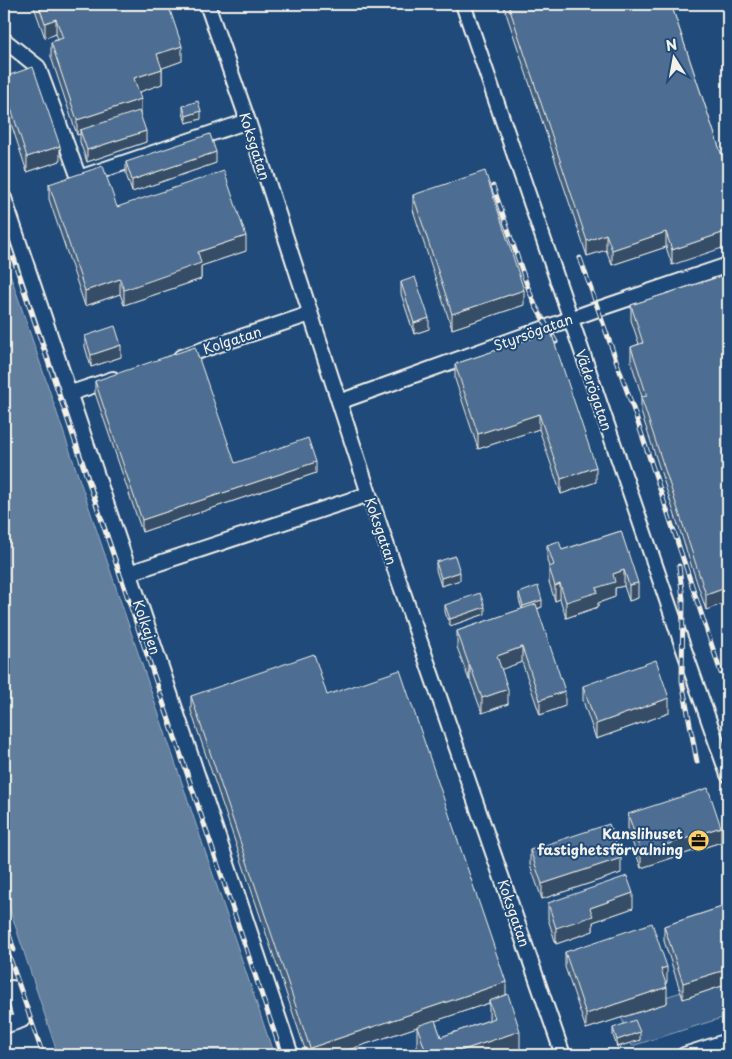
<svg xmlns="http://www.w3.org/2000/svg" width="732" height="1059" font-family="'Playpen Sans',sans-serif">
<rect width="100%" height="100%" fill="#1f4a7a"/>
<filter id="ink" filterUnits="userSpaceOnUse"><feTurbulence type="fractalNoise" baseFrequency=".02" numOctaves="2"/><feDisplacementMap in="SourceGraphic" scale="10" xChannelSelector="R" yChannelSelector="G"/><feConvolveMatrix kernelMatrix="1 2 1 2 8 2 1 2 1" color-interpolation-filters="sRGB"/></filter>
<g filter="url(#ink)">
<!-- green -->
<path fill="#3a5f88" stroke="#97a8b8" d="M728,978v38l-96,30 -13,-35z"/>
<!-- water -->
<path fill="#627e9d" stroke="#9cacbb" d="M4,256l270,799h-216l-54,-163z"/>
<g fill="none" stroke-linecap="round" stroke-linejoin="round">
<defs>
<path id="minor" d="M207,4l41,117 121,373 194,561
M463,4l219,640 46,131
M4,40l34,27 41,111 169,-57
M4,198l287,857
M181,357l129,-43
M68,394l45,-15
M339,402l259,-93 130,-44
M129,573l240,-79
M4,991l8,-3 10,32 -18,6
M684,1055l44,-14"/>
</defs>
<!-- minor casing -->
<use href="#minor" stroke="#f4f1e8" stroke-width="18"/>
<!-- minor -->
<use href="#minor" stroke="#1f4a7a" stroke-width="14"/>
<defs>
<path id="rail" d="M493,186l34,99 8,20 21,37
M4,231l278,824
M580,258l53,150 88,265
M679,566l4,33 -1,82 15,81
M4,918l10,32
M4,941l39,114"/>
</defs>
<!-- rail casing -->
<use href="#rail" stroke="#f4f1e8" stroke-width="5"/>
<!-- rail -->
<use href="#rail" stroke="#1f4a7a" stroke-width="3" stroke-dasharray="9" stroke-linecap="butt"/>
</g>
<!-- wall -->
<path fill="#425f7e" stroke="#f4f1e8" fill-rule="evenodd" d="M33,4h135l14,57 -20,7v16l-23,8 2,22h-1l6,28 -59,20 -7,-20v-8l-3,1 -26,-78v-15l7,-3 -2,-5 -11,4z
M503,4h168l57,170 -56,91 -6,-18 -54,18 -6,-15 -19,6z
M4,77l56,84 -33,11 -23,-70z
M183,106l18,13 -15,4 -3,-10z
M126,162l90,1 -84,29 -6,-18z
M49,184l68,23 129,44 -45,15v13l-77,26 -4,-11 -35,12 -36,-107z
M413,195l111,110 -72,24 -39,-119z
M728,274l-22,336 -65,-198v-15h1l-11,-35v-15l8,-3 -8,-24v-15z
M401,282l28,47 -15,5 -13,-40z
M551,332l45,150 -35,12 -22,-65 -61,20 -23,-70v-15z
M85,336l36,21 -30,10 -6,-20z
M95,381l140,82 81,10 -174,59 -47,-139z
M621,531l17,67 -9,3 -5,-15 -9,2v9l-17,6v4l-32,11 -6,-19 -5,2 -6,-19v-15l-2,-7v-15l15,5z
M436,562l24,18 -19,6 -5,-16z
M519,593l23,14 -5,2 28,97 -25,9 -18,-53 -21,7 7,35 -26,9 -12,-33h-1l-12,-33v-16l65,-22 -3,-9z
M445,605l40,9 -35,12 -5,-14z
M583,686l86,27 -73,26 -13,-38z
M327,695l179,300 14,58 -7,2h-93l-3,-8v-20l-84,28h-26l-116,-344v-15zM489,1003v17l-48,17 -6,-16z
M628,814l93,28 -80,26 -13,-39z
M530,850l91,23 -79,26 -12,-34z
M548,903l85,5 -40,14v9l-37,13 -8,-25z
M728,905v79l-45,15 -19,-58v-15z
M565,952l102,30 -1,1 1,20 -81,26 -21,-62z
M613,1028l27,12 -23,7 -4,-12z"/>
<!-- shaded-wall -->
<path fill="#364d66" stroke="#f4f1e8" d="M56,19v15l-11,4v-15z
M182,46v15l-25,9v-16z
M162,69v15l-28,10v-16z
M141,99v15l-60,19 -1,-3v4l-3,1v-15z
M201,111v8l-15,4v-7z
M146,131v11l-59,20v-12z
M60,146v15l-33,11v-15z
M216,152v11l-84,29v-12z
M728,231v15l-56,19v-15z
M666,232v15l-54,18v-15z
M606,234v16l-19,6v-15z
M246,236v15l-45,15v13l-77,26v-15l74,-38z
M120,279v15l-35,12v-15z
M524,290v15l-72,24v-15z
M429,318v11l-15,5v-11z
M121,345v12l-30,10v-12z
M539,414v15l-61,20v-15z
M316,462v11l-174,59v-12z
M596,467v15l-35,12v-15z
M624,570v16l-9,2v9l-17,6v4l-32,11v-16l47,-28z
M460,572v8l-19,6v-8z
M638,583v15l-9,3v-16z
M560,584v15l-5,2v-15z
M728,587v15l-22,8v-15z
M542,600v7l-19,7v-8z
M485,607v7l-35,12v-7z
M522,647v15l-25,9v-15z
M469,665h1v15h-1z
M508,689v15l-26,9v-15z
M565,691v15l-25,9v-15z
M669,698v15l-73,26v-15z
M721,827v15l-80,26v-15z
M621,858v15l-79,26v-15z
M633,893v15l-40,14v9l-37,13v-16l34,-20z
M667,967v15l-6,2v-15z
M728,969v15l-45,15v-16z
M506,982v15l-17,4v2l-156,52h-23v-7z
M667,987v16l-81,26v-15z
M520,1031v22l-7,2h-65z
M640,1032v8l-23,7v-7z"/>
<!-- building -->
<path fill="#4d6e92" stroke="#f4f1e8" d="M38,4h130l14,42 -25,8 5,15 -28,9 7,21 -64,21 -26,-78 12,-4 -7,-19 -11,4z
M508,4h163l57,170v57l-56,19 -6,-18 -54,18 -6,-16 -19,7z
M33,67l27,79 -33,11 -23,-70v-10z
M198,101l3,10 -15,5 -3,-10z
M139,111l7,20 -59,19 -7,-20z
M210,134l6,18 -84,28 -6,-18z
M103,166l14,41 107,-36 22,65 -48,16 3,11 -77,27 -4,-11 -35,12 -36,-107z
M485,171l39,119 -72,24 -39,-119z
M728,274v313l-22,8 -65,-198 6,-1 -16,-49 12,-4 -12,-38z
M415,277l14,41 -15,5 -13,-41z
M115,326l6,19 -30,10 -6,-19z
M551,332l45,135 -35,12 -22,-65 -61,20 -23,-70z
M195,347l40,116 73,-25 8,24 -174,58 -47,-139z
M621,531l17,52 -9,2 -5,-15 -11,4 2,8 -19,6 2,4 -32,10 -6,-18 -5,2 -6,-19 5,-2 -7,-20 12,-4 3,9z
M455,556l5,16 -19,6 -5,-16z
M538,586l4,14 -19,6 -4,-13z
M480,593l5,14 -35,12 -5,-14z
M536,604l29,87 -25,9 -18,-53 -25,9 11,33 -26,9 -12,-33h-1l-12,-34z
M314,654l13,41 73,-25 106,312 -196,66 -119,-352z
M656,660l13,38 -73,26 -13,-38z
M708,788l13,39 -80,26 -13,-39z
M609,824l12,34 -79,26 -12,-34z
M627,876l6,17 -43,15 3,8 -37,12 -8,-25z
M728,905v64l-45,14 -19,-57z
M652,923l15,44 -6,2 6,18 -81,27 -21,-62z
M508,994l12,37 -72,24h-21l-10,-29 18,-6 6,17 54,-19 -6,-17z
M635,1020l5,12 -23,8 -4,-12z
M726,1050h2v5h-3z"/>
</g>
<!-- icons -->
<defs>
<symbol id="office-disc" viewBox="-11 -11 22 22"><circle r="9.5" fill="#ffd166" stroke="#1f4a7a"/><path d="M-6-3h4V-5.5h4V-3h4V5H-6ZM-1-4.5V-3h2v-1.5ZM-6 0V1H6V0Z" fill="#111"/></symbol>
</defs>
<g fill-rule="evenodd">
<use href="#office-disc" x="686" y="828" width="25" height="25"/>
</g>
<g text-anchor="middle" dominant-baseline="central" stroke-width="4" stroke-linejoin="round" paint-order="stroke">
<!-- street labels -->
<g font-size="14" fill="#f4f1e8" stroke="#1f4a7a">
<text transform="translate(255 146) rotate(72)">Koksgatan</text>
<text transform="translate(533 332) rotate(-20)">Styrsögatan</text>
<text transform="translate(232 340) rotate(-18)">Kolgatan</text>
<text transform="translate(594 390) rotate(71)">Väderögatan</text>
<text transform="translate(381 531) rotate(71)">Koksgatan</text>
<text transform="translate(147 627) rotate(71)">Kolkajen</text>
<text transform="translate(514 913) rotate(71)">Koksgatan</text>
</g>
<!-- poi labels -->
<g font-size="14" font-weight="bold" fill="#f4f1e8" stroke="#1f4a7a" text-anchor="end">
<text x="683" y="833">Kanslihuset<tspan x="683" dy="16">fastighetsförvalning</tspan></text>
</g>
</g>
<!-- margin -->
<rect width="732" height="1059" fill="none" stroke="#1f4a7a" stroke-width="20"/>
<rect x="10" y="10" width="712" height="1039" fill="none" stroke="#f4f1e8" stroke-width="2" filter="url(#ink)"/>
<!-- north arrow -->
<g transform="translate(674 58) rotate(349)" stroke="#1f4a7a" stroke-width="4" paint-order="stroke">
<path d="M0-4L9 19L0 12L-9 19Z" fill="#f4f1e8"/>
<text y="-8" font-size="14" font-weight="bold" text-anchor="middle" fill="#f4f1e8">N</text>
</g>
</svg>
